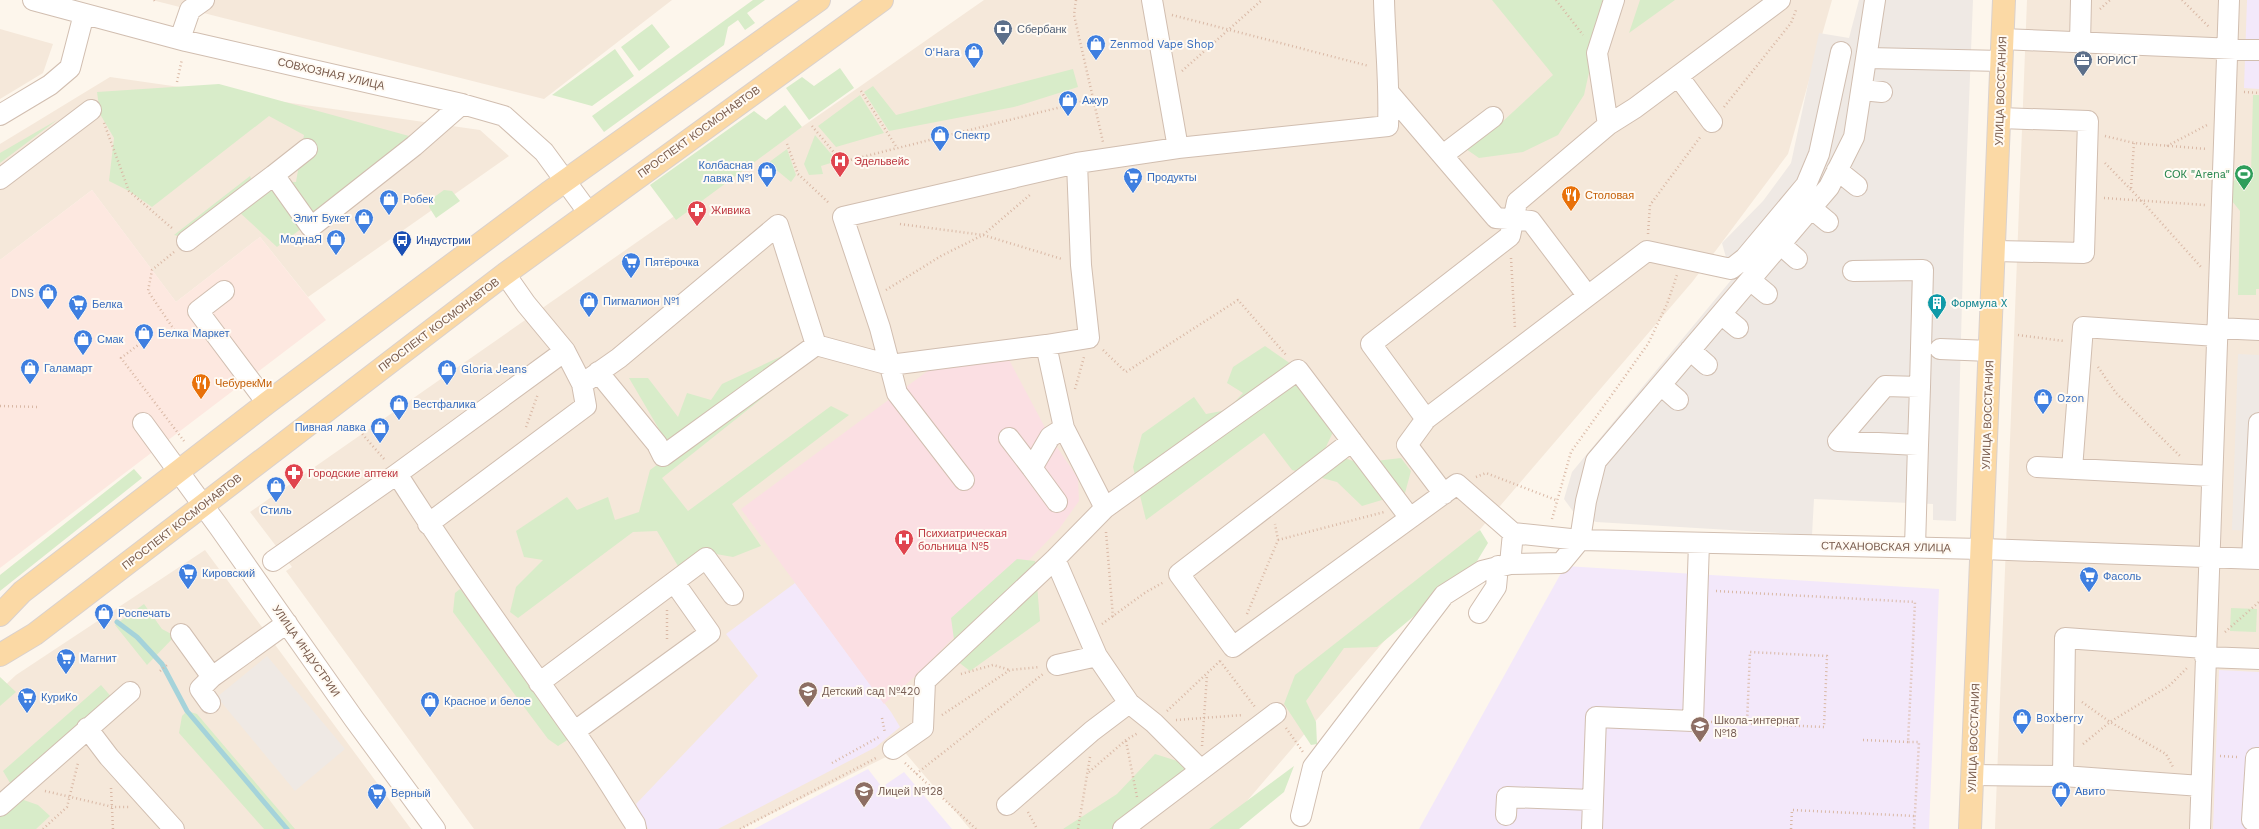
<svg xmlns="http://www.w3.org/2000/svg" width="2259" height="829" font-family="'Work Sans',sans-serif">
<rect width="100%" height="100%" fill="#fdf6ec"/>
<!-- residential -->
<path fill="#f5e8da" d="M152,0h520l-128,99z
M984,0h848l-44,154 -95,127 -470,548h-253l-68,-80 -161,80h-267l-188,-258 6,-4 -42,-55z
M2027,0h232v829h-264z
M0,29l53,15 -10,29 -43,26z
M110,77l370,53 29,26 -201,141 -48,-60 -84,65 -84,-112 -92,70v-116z
M205,550l206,279h-411v-139l16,-15z"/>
<!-- commercial -->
<path fill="#fde8e0" d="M92,190l84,112 84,-65 66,83 -326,248v-308z"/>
<!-- industrial -->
<path fill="#efe9e4" d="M1859,0h114l-9,229 -8,292 -23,-1v-16l-119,-5 -2,36 -216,-13 -21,-8 -11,-15 8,-27 160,-193 -10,-36 41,-42 28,-38 28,-130 30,5z
M2238,354l21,1v176l-27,-1z
M267,656l78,93 -50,42 -78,-94z"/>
<!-- education -->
<path fill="#f3e8fa" d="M2247,0h12v89l-15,-1z
M1565,566l374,23 -10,240h-510z
M795,583l96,129 9,15 -24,20 -158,82h-70l-12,-25 122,-128 -32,-42z
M2219,670l40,2v157h-46z
M868,769l14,18 22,-15 48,57h-198z"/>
<!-- medical -->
<path fill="#fbdfe3" d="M1008,358l42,79 28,41 1,23 -20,28 -138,142 -37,33 -143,-195 188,-139z"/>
<!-- green -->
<path fill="#d8ecc9" d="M753,0h12l-18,13 8,10 -10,7 -7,-10 -10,7 -4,18 -120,87 -12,-16z
M1492,0h113l-21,95 -26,40 -35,17 -44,6 -13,-9 35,-26 52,-48z
M1640,0h35l-46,33z
M652,24l18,23 -31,24 -18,-24z
M615,49l19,27 -42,30 -40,-11z
M840,68l14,20 -45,32 -23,-32 16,-11 12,9z
M1073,69l5,18 -64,20 -125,24 -25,-39 9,-6 23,29z
M219,84l201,55 -143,108 -39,-36 -41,30 -23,-6 76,-59 2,5 44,1 8,-47 -35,-19 -117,91 -23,-16 -20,-10 5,-43 -14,-24 -3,-22z
M860,95l24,38 -48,14 -18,-21z
M2253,95h6v194h-3v6h-18l2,-84 -12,-15 1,-11 14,-12 8,1z
M785,105l17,22 -126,93 -26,-35 104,-74 12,9z
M57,120l-57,43v-10z
M815,135l22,26 -16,5 2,8 -14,1 -5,-11z
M787,149l9,26 -5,7 -23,-19z
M444,190l8,1 8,10 -24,17 -7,-11 1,-7z
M1265,346l52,36 17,48 -10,21 35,12 42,-5 10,13 -6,22 -43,13 -25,-24 -45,-12 -28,-37 -118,87 -13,-53 9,-33 52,-37 12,17 21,-4 16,-17 -16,-10 6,-16z
M782,356h33l-153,122 26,33 143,-105 18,9 -117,89 29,42 -28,11 -17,-3 -38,12 -21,-35 -24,1 -115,86 -8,-6 6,-25 27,-27 -19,-3 -8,-26 51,-34 10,13 31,-13 7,23 24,-8 11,-42 23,-17 -44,-75h19l30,39 9,-24 24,7 11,-16z
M134,469l8,9 -142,113v-16z
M1480,530l8,13 -14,23 -97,81 -33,1 -38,53 10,21 1,22 -6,1 -27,-41 11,-29z
M1017,559l18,2 5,60 -70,50 -13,-10 -6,-43z
M460,589l112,148 -14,9 -10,-7 -95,-127 2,-19z
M144,604l18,25 13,7 -28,29 -32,-40z
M2231,608l26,1 -1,23 -26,-1z
M0,677l16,15 -16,14z
M101,685l13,15 -101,88 -10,-17z
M187,711l10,3 98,115h-31l-85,-96 3,-17z
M1155,754l32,10 -11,31 -44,34h-69l54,-35z
M1294,766l-10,26 -45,37h-30z
M18,798l20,7 12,11 -14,13h-36v-14z"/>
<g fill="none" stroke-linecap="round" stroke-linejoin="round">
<!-- stream -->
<path stroke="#a5d3da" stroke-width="5" d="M117,622l20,15 25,27 25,47 100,118"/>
<defs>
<path id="minor" d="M33,0l153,41 276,63 42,12 40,36 44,60
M1152,0l26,148
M180,39l10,-29 14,-10
M2002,39l257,11
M2080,43l1,-43
M1868,58l134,3
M1678,76l34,46
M1862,90l20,2
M1390,94l106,124 35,3 56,74
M0,115l50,-30 20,-17 14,-54
M1608,125l-11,-72 17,-53
M1443,155l50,-38
M1077,163l101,-15 210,-22c2,-42 -3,-84 -4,-126
M1837,170l20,16
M274,175l33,-26
M0,179l91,-69
M1811,208l17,14
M187,241l87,-66 37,52 103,-81 48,-42
M1780,244l17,15
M1995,251l89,2 4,-132 -88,-3
M1853,271l70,-1 -3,117 -35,-1 -47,55 80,4 -3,102
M1750,280l17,14
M224,291l-26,20 69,92
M1721,314l17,14
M2217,328l42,2
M816,345l74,20 156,-20
M1940,349l50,2
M1690,350l17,15
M598,372l59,72 6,12 153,-111
M582,384l37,-26 159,-133 38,120
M1661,385l17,15
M1426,419l-55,-75 139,-108 7,-34 91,-77 27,-17 145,-108
M143,423l76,104 135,192 81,110
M1009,438l23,30 18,-31 14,-9
M1352,441l-173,133 54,73 224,-163 56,49
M1918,445l2,-58
M2037,467l174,9
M1032,468l25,34
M2072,469l11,-142 134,9
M397,474c56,88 117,172 177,257 22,30 41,62 61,93l1,5
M1444,494l-37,-49 19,-26 221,-168 84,18 14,-11 61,-73 13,-31 22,-102
M1105,508l193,-138 112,148
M428,524l158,-118 -4,-22 -17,-33 -39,-47 -21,-30
M1513,533l67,7 402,9 277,10
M1055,559l42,97 32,47
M2252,559l7,-136
M273,561l124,-87 168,-123
M1510,564l51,-1 19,-23 6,-39 10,-40 233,-274 25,-50 21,-137
M1479,613l17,-26 2,-21
M181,634l31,43 75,-54
M2205,657l54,2
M1057,665l40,-9
M539,683l167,-125 27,37
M210,703l-10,-14 12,-12
M87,728l22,29 65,72
M575,731l135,-98 -36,-51
M893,749l30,-21 2,-47 130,-122 50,-51 -41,-80 -18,-83 43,-7 -8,-73 -4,-102 -234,54 37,111 17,65 67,87
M2259,758h-3l-4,62h7
M1201,770l75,-57
M1972,775l91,1
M2201,786l-138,-10 2,-138 140,10
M1007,805l85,-74 37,-28 25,20 47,47 -78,59
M0,806l130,-114
M1506,815l1,-18 86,3
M1301,816l12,-49 131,-172 38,-24 28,-7 3,-31
M1592,829l4,-112 97,4 6,-178
M2200,829l29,-829"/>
<path id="major" d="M0,615l22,-23 245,-189 281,-210 271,-193
M0,655l35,-21 470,-360 377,-274
M1970,829l34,-829"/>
</defs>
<!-- minor casing -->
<use href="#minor" stroke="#d1beb0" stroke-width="22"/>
<!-- major casing -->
<use href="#major" stroke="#dad1cd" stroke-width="24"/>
<!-- path -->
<path stroke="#d9b8a5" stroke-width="2.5" stroke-dasharray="1 3" stroke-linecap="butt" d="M154,0l1,1
M1076,0l-2,15 29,127
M1556,0l27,35
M2182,0l27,27
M2100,9l10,-9
M1172,15l197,51
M1182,71l80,-71
M177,82l5,-23
M861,91l36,57
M2244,92l15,1
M1724,107l67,-84 5,-13
M104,123l25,68 44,38
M812,126l30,36 251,-63
M2105,136l29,7 73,6
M787,144l11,30 32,30
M2167,146l40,-21
M2105,163l35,36 61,68
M2131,188l3,-45
M2104,198l101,7
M900,224l83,11 79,24
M1648,234l2,-29 51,-69
M174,252l-22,18 -4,21 29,43
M1511,258l4,71
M886,290l55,-34 42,-21 48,-41
M143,326l7,10 -29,22 63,83
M2018,335l46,6
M1103,350l23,22 112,-72 49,56
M2098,367l18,26 64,63
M1075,389l9,-32
M0,406l40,1
M526,427l12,-33
M357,428l28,32
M1476,477l10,-4 70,27
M1552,519l19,-67 77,-108 19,-40 10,-29
M1106,532l7,85
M1278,540l106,-28
M1716,591l199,11 -7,140h11l-5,87
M667,610v31
M1247,614l31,-74 -3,-16
M1102,624l44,-32 18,-10
M2225,632l34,-30
M1220,661l35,46
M160,671l8,-7
M961,674l32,-9 17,5
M2082,702l28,20 56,32 7,13
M1167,711l54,-51
M942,715l68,-45 30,-3
M882,718l3,15
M1176,720l67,-5
M1711,722l113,5 3,-71 -77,-4 -3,71
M1286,728l17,24
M1863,740l45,2
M1126,741l11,56
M2083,744l27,-22 59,-36 19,-19
M1202,746l5,-71
M2220,756l17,1
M832,763l47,-26
M905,763l71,66
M1089,772l37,-32 12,-7
M916,774l127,-100
M111,788l2,41
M45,791l68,16h17
M1028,812l9,17
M43,829l24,-22 11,-44
M740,829l138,-72
M1078,829l12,-72
M1791,829l1,-19 123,6"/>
<!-- minor -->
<use href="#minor" stroke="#fff" stroke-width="20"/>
<!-- major -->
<use href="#major" stroke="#fbd9a5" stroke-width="22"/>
</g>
<!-- icons -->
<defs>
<symbol id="bank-pin" viewBox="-11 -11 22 30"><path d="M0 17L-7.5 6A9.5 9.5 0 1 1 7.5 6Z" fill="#5c6f8a" stroke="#fffaf3"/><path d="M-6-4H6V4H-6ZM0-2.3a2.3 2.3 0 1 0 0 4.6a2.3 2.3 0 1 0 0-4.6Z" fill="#fff"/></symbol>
<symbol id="shop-pin" viewBox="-11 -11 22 30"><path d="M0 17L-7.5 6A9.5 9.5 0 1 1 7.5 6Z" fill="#3f7fe0" stroke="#fffaf3"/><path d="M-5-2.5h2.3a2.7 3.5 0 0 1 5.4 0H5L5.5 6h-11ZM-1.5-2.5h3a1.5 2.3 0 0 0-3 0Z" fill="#fff"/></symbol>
<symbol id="office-pin" viewBox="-11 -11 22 30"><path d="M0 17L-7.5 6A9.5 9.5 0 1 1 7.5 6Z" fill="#5c6f8a" stroke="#fffaf3"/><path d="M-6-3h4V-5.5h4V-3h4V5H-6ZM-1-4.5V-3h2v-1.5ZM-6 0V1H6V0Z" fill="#fff"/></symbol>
<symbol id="hospital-pin" viewBox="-11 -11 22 30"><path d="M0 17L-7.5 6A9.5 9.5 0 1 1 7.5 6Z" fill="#e0444e" stroke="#fffaf3"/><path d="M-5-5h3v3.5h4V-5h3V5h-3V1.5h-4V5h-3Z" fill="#fff"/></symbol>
<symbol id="stadium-pin" viewBox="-11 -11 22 30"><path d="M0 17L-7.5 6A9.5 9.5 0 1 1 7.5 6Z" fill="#2e9e5b" stroke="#fffaf3"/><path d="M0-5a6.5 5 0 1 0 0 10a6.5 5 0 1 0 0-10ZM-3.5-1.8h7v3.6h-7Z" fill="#fff"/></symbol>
<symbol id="supermarket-pin" viewBox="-11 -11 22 30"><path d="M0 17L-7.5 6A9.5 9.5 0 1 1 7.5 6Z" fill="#3f7fe0" stroke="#fffaf3"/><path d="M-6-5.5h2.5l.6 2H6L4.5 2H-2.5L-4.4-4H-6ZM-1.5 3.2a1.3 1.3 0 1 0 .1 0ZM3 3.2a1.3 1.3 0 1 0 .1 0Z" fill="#fff"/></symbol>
<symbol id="restaurant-pin" viewBox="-11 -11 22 30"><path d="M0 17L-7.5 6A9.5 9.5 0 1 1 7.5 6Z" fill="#e8710a" stroke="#fffaf3"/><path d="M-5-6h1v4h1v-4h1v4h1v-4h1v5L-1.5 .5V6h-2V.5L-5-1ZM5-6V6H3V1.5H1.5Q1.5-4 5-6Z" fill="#fff"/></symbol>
<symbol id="pharmacy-pin" viewBox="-11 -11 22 30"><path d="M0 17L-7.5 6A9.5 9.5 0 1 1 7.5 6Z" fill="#e0444e" stroke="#fffaf3"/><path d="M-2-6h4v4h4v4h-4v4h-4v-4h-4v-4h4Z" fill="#fff"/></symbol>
<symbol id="bus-pin" viewBox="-11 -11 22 30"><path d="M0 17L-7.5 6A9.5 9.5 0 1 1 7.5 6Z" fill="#1a4fb4" stroke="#fffaf3"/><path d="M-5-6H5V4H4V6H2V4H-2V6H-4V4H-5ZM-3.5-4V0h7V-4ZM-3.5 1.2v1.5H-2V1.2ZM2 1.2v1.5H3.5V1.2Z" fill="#fff"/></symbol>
<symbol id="building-pin" viewBox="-11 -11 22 30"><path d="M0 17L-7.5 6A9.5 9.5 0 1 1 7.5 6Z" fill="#0f9aa8" stroke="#fffaf3"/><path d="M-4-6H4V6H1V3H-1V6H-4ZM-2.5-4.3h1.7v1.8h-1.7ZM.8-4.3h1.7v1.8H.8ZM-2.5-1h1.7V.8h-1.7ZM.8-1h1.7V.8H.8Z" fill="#fff"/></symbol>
<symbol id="school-pin" viewBox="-11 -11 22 30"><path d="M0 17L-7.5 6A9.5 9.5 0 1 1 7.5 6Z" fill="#8d6e63" stroke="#fffaf3"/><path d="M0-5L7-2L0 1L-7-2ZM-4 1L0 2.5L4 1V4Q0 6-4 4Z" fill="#fff"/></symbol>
</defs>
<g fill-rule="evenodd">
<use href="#bank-pin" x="992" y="18" width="22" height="30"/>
<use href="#shop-pin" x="1085" y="33" width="22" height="30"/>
<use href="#shop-pin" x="963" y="41" width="22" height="30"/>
<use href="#office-pin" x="2072" y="49" width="22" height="30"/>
<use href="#shop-pin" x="1057" y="89" width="22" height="30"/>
<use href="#shop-pin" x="929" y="124" width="22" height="30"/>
<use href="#hospital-pin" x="829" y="150" width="22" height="30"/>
<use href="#shop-pin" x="756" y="160" width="22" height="30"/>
<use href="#stadium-pin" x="2233" y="163" width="22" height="30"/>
<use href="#supermarket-pin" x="1122" y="166" width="22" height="30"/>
<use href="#restaurant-pin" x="1560" y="184" width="22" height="30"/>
<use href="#shop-pin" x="378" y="188" width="22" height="30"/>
<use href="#pharmacy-pin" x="686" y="199" width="22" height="30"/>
<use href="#shop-pin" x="353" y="207" width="22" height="30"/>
<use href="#shop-pin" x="325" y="228" width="22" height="30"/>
<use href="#bus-pin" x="391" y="229" width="22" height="30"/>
<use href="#supermarket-pin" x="620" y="251" width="22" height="30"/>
<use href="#shop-pin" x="37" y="282" width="22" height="30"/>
<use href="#shop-pin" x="578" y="290" width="22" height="30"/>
<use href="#building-pin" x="1926" y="292" width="22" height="30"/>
<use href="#supermarket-pin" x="67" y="293" width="22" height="30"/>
<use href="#shop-pin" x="133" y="322" width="22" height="30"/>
<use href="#shop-pin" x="72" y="328" width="22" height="30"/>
<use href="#shop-pin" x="19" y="357" width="22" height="30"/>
<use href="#shop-pin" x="436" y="358" width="22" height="30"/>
<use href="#restaurant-pin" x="190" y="372" width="22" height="30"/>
<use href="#shop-pin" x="2032" y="387" width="22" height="30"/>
<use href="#shop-pin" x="388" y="393" width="22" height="30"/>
<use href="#shop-pin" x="369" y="416" width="22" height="30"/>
<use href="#pharmacy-pin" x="283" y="462" width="22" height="30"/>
<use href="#shop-pin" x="265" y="475" width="22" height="30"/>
<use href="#hospital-pin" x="893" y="528" width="22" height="30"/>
<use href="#supermarket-pin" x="177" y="562" width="22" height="30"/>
<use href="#supermarket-pin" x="2078" y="565" width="22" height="30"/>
<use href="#shop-pin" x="93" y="602" width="22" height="30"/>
<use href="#supermarket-pin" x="55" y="647" width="22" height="30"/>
<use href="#school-pin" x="797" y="680" width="22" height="30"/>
<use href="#supermarket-pin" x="16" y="686" width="22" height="30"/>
<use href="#shop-pin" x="419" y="690" width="22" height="30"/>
<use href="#shop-pin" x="2011" y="707" width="22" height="30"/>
<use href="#school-pin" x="1689" y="715" width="22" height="30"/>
<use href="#school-pin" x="853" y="780" width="22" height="30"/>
<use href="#shop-pin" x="2050" y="780" width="22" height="30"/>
<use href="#supermarket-pin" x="366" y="782" width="22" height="30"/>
</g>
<g text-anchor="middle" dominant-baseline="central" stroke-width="4" stroke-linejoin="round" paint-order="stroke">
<!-- service labels -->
<g font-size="11" fill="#4e5e75" stroke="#fffaf3" text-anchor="start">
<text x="1017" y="29">Сбербанк</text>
<text x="2097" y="60">ЮРИСТ</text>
</g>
<!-- shop labels -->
<g font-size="11" fill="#366cbe" stroke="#fffaf3" text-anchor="start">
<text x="1110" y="44">Zenmod Vape Shop</text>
<text x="960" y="52" text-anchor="end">O'Hara</text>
<text x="1082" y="100">Ажур</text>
<text x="954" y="135">Спектр</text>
<text x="753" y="165" text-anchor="end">Колбасная<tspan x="753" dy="13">лавка №1</tspan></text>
<text x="1147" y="177">Продукты</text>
<text x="403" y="199">Робек</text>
<text x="350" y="218" text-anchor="end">Элит Букет</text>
<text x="322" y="239" text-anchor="end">МоднаЯ</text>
<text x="645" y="262">Пятёрочка</text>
<text x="34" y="293" text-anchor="end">DNS</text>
<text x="603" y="301">Пигмалион №1</text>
<text x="92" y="304">Белка</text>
<text x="158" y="333">Белка Маркет</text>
<text x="97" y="339">Смак</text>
<text x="44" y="368">Галамарт</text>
<text x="461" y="369">Gloria Jeans</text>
<text x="2057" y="398">Ozon</text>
<text x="413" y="404">Вестфалика</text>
<text x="366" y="427" text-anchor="end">Пивная лавка</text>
<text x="276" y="510" text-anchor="middle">Стиль</text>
<text x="202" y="573">Кировский</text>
<text x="2103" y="576">Фасоль</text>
<text x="118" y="613">Роспечать</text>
<text x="80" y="658">Магнит</text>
<text x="41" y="697">КуриКо</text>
<text x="444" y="701">Красное и белое</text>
<text x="2036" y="718">Boxberry</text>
<text x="2075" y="791">Авито</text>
<text x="391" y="793">Верный</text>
</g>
<!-- street labels -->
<g font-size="11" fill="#7a5c4d" stroke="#fffaf3">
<text transform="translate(331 74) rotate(13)">СОВХОЗНАЯ УЛИЦА</text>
<text transform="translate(2001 91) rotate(-88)">УЛИЦА ВОССТАНИЯ</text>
<text transform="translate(699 132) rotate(-36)">ПРОСПЕКТ КОСМОНАВТОВ</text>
<text transform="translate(439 325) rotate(-37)">ПРОСПЕКТ КОСМОНАВТОВ</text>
<text transform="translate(1988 415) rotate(-88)">УЛИЦА ВОССТАНИЯ</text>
<text transform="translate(182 522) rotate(-38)">ПРОСПЕКТ КОСМОНАВТОВ</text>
<text transform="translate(1886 547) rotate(1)">СТАХАНОВСКАЯ УЛИЦА</text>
<text transform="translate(306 651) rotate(55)">УЛИЦА ИНДУСТРИИ</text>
<text transform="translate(1974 738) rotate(-88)">УЛИЦА ВОССТАНИЯ</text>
</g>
<!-- health labels -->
<g font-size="11" fill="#be3a42" stroke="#fffaf3" text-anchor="start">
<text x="854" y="161">Эдельвейс</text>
<text x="711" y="210">Живика</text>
<text x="308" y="473">Городские аптеки</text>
<text x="918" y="533">Психиатрическая<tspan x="918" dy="13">больница №5</tspan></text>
</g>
<!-- leisure labels -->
<g font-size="11" fill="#27864d" stroke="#fffaf3" text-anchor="end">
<text x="2230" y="174">СОК "Arena"</text>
</g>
<!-- food labels -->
<g font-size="11" fill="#c56008" stroke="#fffaf3" text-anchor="start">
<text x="1585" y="195">Столовая</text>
<text x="215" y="383">ЧебурекМи</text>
</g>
<!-- transit labels -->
<g font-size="11" fill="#164399" stroke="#fffaf3" text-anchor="start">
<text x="416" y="240">Индустрии</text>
</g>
<!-- culture labels -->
<g font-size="11" fill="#0d838f" stroke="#fffaf3" text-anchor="start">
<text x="1951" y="303">Формула X</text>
</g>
<!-- education labels -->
<g font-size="11" fill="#785e54" stroke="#fffaf3" text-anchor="start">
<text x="822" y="691">Детский сад №420</text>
<text x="1714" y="720">Школа-интернат<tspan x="1714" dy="13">№18</tspan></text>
<text x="878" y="791">Лицей №128</text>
</g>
</g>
</svg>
